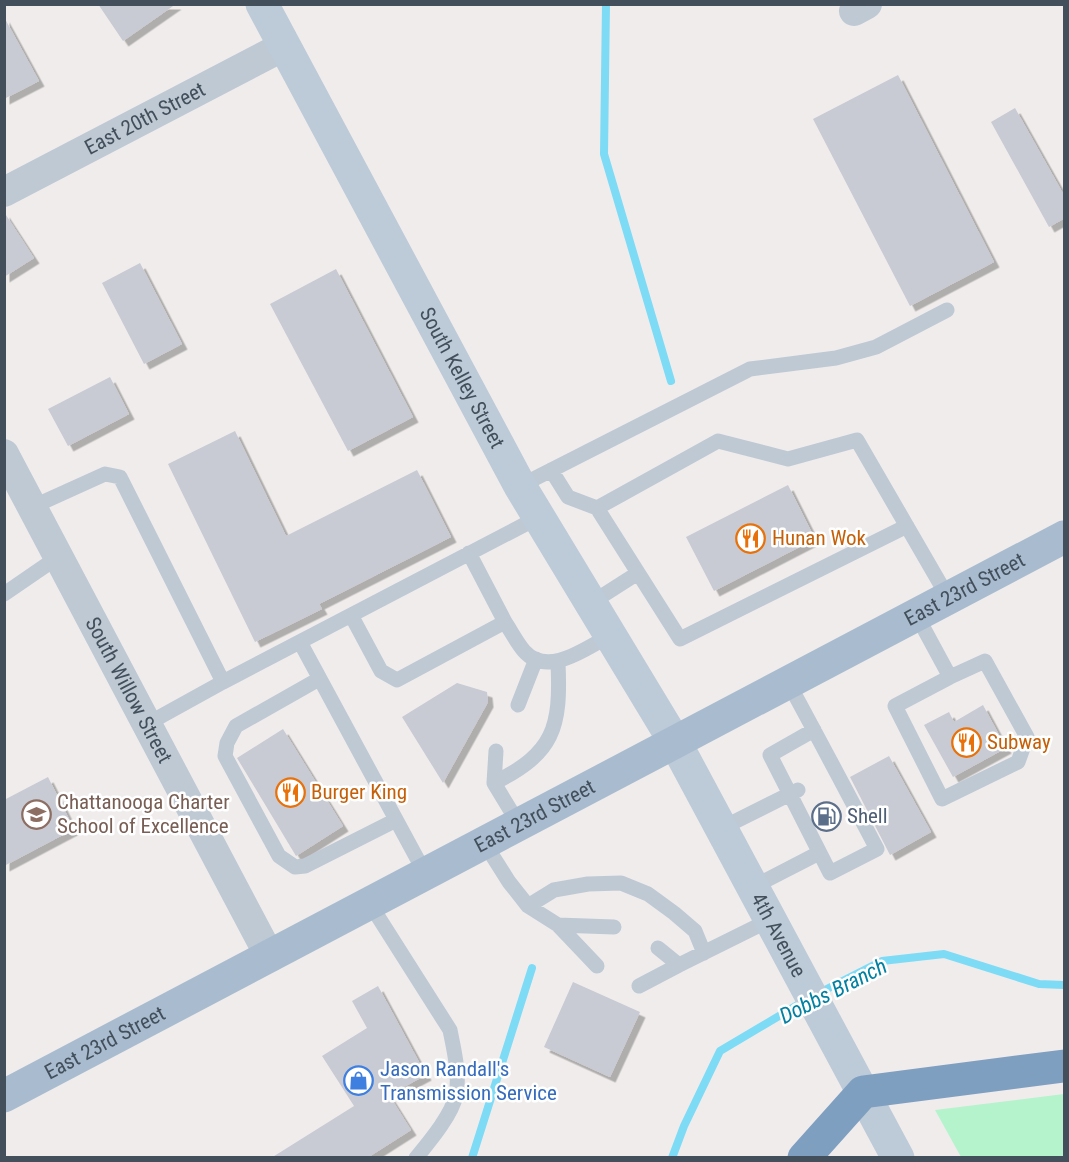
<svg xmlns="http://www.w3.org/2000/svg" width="1069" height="1162" font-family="'Roboto Condensed',sans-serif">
<defs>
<filter id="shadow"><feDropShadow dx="5.5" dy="5.5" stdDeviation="0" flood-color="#0004"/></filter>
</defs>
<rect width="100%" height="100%" fill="#f0ecec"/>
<!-- green -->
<path fill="#b5f3cd" d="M1064,1094v63h-103l-26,-47z"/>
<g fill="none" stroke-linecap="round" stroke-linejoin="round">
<!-- stream -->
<path stroke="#7ddbf5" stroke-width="8" d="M606,4l-2,150 67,227
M817,994l65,-33 62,-7 95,30 25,1
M472,1158l60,-190
M672,1158l12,-32 36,-75 86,-51"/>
</g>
<!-- building -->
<path fill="#c8cbd3" filter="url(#shadow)" d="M98,4h78l-53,37z
M4,17l35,64 -35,18z
M898,75l96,187 -84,44 -97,-187z
M1015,108l50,89v21l-16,9 -58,-105z
M4,212l30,46 -30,19z
M140,263l42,81 -38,20 -42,-81z
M336,269l77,148 -65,34 -78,-147z
M110,377l19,37 -61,32 -20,-37z
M235,431l51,105 131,-66 34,67 -132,67 3,5 -67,33 -87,-178z
M788,485l27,54 -101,52 -28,-54z
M457,683l30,9 1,10 -45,81 -41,-66z
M983,705l23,43 -53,29 -29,-52 25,-13 5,10z
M283,729l60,97 -47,30 -59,-98z
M889,756l42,76 -41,23 -40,-78z
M48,777l26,52 -70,37v-66z
M573,982l67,30 -30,65 -66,-30z
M378,986l48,89 -37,20 22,35 -44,28h-96l83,-52 -32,-50 45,-28 -15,-27z"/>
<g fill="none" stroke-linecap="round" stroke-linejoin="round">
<!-- service -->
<path stroke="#bec9d4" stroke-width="15" d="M551,470l17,27 29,11 83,131 227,-113
M520,486l230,-117 86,-11 40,-11 71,-37
M32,507l73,-33 15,3 103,205 316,-165
M597,508l121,-67 70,18 69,-19 92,159
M4,594l54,-37
M591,603l47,-30
M351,615l30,56 16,9 108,-58 -36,-69
M917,616l33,61 -55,29 47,93 76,-37 9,-25 -42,-76 -35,16
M505,622c6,9 12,21 19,29 24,27 62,-3 87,-16
M300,642l126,233
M319,679l-83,47 -9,17 -2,13 54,100 16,11 10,-1 91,-46
M789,684c30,55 59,110 88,165l-47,24 -60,-118 44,-25
M518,705l18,-46
M147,724l76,-42
M496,751l-2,32 26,43
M494,783c60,-30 67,-55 64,-120
M722,828l76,-38
M485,844l24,38 19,24 30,19 39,41
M753,887l66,-34
M370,904l80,126c4,20 10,45 6,65 -4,20 -27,47 -40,63
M528,906l26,-16 34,-6 33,-1 27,11 26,19 21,18 9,22
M558,925l56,2
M679,965l91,-45
M639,986l40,-21 -21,-17"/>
<!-- minor -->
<g stroke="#bec9d4" stroke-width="30">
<path d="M854,11l13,-7"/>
<path id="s1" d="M4,192l280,-146"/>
<path id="s2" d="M4,454l266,503"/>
</g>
<!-- secondary -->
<path stroke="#bdcad8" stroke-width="33" id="s3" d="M262,4l258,482 156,258 222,414"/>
<!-- primary -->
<path stroke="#a9bccf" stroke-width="33" id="s4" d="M4,1096l1060,-559"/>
<!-- motorway -->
<path stroke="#7f9fc1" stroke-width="33" d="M804,1158l59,-66 201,-26"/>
</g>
<!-- icons -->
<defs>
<symbol id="restaurant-ring" viewBox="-11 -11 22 22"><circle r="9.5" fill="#fff" stroke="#e8710a" stroke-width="1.5"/><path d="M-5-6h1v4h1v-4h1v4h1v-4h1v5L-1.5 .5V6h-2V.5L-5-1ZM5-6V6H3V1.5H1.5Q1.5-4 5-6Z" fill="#e8710a"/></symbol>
<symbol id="school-ring" viewBox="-11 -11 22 22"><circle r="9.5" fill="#fff" stroke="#8d6e63" stroke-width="1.5"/><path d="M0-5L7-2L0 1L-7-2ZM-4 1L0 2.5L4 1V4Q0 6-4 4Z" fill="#8d6e63"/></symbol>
<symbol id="fuel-ring" viewBox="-11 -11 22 22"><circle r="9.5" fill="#fff" stroke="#5c6f8a" stroke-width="1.5"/><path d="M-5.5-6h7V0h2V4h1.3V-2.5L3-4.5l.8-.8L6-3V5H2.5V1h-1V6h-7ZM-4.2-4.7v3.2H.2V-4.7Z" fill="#5c6f8a"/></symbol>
<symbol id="shop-ring" viewBox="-11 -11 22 22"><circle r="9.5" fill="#fff" stroke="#3f7fe0" stroke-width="1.5"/><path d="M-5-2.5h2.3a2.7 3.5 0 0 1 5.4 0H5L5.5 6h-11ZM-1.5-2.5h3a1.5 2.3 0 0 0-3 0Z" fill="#3f7fe0"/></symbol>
</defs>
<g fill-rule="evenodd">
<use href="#restaurant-ring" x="734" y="522" width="33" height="33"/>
<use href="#restaurant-ring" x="950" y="726" width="33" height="33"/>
<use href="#restaurant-ring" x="274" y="776" width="33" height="33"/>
<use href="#school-ring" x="20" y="798" width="33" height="33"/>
<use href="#fuel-ring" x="810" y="800" width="33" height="33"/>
<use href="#shop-ring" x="342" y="1064" width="33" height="33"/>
</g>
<g text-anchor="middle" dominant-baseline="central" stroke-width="5" stroke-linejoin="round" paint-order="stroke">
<!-- street labels -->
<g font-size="21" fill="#43505c" stroke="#fff">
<text stroke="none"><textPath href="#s1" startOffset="159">East 20th Street</textPath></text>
<text stroke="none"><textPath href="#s3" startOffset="424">South Kelley Street</textPath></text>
<text stroke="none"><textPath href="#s4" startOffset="1086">East 23rd Street</textPath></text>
<text stroke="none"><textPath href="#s2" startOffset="267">South Willow Street</textPath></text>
<text stroke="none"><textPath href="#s4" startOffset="600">East 23rd Street</textPath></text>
<text stroke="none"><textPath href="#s3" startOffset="1065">4th Avenue</textPath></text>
<text stroke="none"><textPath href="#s4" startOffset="114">East 23rd Street</textPath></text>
</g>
<!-- food labels -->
<g font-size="21" fill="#c56008" stroke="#fff" text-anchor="start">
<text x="772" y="538">Hunan Wok</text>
<text x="987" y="742">Subway</text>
<text x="311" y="792">Burger King</text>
</g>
<!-- education labels -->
<g font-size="21" fill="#785e54" stroke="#fff" text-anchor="start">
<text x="57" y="802">Chattanooga Charter<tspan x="57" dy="24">School of Excellence</tspan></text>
</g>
<!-- service labels -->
<g font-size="21" fill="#4e5e75" stroke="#fff" text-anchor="start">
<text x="847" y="816">Shell</text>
</g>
<!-- shop labels -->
<g font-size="21" fill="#366cbe" stroke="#fff" text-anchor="start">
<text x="380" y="1069">Jason Randall's<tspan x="380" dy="24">Transmission Service</tspan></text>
</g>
<!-- water labels -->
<g font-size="22" font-style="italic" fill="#0280a2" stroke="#fff">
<text transform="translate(833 991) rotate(-27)">Dobbs Branch</text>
</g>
</g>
<!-- border -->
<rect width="1069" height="1162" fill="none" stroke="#43505c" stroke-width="12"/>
</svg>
